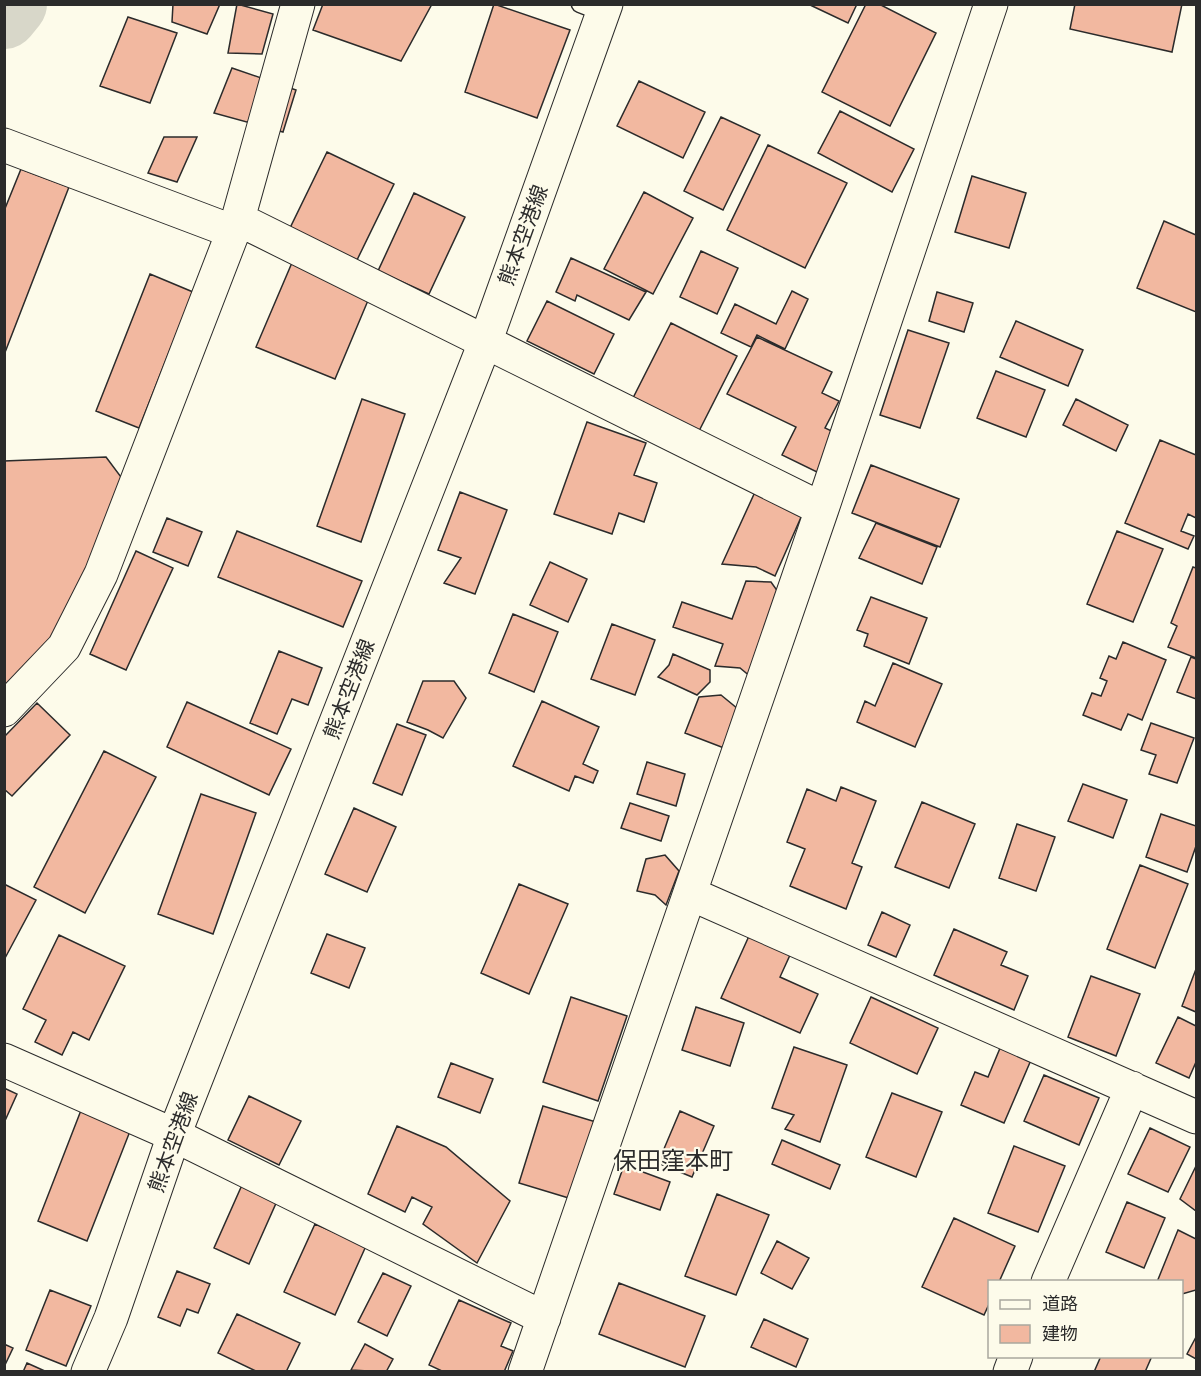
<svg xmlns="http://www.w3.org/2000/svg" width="1201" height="1376" font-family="Montserrat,'Noto Sans JP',sans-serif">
<rect width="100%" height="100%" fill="#fdfbea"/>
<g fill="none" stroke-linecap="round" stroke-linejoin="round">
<!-- river -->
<path stroke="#d8d7c9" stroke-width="68" d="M4,15l9,-11"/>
</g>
<!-- building -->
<path fill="#f2b8a0" stroke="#2b2b2b" stroke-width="1.5" d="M173,4h47l-13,30 -35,-12z
M237,4l36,10 -11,40 -34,-1z
M323,4h109l-31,57 -88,-31z
M494,4l76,26 -33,88 -72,-26z
M808,4h49l-9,19z
M866,4h13l57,29 -46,93 -68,-34z
M1075,4h107l-10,48 -102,-23z
M128,17l49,16 -27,70 -50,-17z
M232,68l64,22 -13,42 -69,-19z
M639,81l66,31 -22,46 -66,-32z
M840,111l74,38 -22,43 -74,-39z
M721,117l39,18 -37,75 -39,-19z
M164,137h33l-20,45 -29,-9z
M768,145l79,38 -42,85 -78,-38z
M327,152l67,32 -37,76 -67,-32z
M21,169l48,18 -65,168v-144z
M972,176l54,17 -17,55 -54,-16z
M644,192l49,26 -40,76 -49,-25z
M414,193l51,24 -36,77 -51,-23z
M1164,221l32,14v77l-59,-24z
M701,251l37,17 -21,46 -37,-17z
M294,258l78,33 -37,88 -79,-32z
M571,258l75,34 -17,28 -52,-25 -2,6 -19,-9z
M150,274l43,18 -54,136 -43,-17z
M792,291l16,8 -23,50 -28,-14 -6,12 -30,-14 14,-29 41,20z
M937,292l36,11 -9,29 -35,-11z
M547,301l67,33 -20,40 -67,-33z
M1016,321l67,29 -15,36 -68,-29z
M671,323l66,33 -39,77 -66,-33z
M908,330l41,13 -29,85 -40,-13z
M757,337l75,35 -10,21 17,8 -14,27 13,6 -19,39 -37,-18 14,-28 -69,-33z
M996,371l49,19 -19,47 -49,-19z
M362,399l43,15 -44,128 -44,-16z
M1076,399l52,26 -12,26 -53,-26z
M587,422l59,21 -12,32 23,8 -13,39 -25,-9 -7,21 -58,-20z
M1160,440l36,15v63l-8,-4 -7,17 13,5 -6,13 -63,-26z
M106,457l18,24 -41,103 -42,71 -37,40v-234z
M871,465l88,34 -19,48 -88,-34z
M460,492l47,18 -32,84 -31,-11 17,-25 -23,-8z
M755,492l47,23 -27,61 -19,-9 -34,-3z
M167,518l35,14 -14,34 -35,-14z
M876,523l61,24 -15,37 -63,-26z
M237,531l125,50 -19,46 -125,-50z
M1117,531l46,18 -30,73 -46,-18z
M136,551l37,17 -47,102 -36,-16z
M550,562l37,17 -19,43 -38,-17z
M1193,567l3,1v90l-28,-11 9,-21 -6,-3z
M746,581l25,1 10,14 -30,81 -11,-9 -25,-2 8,-22 -50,-17 9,-25 50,17z
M871,597l56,21 -18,46 -45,-18 4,-12 -11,-4z
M513,614l45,18 -24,60 -45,-19z
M612,624l43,16 -20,55 -44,-16z
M1123,642l43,18 -24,60 -14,-6 -7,16 -38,-15 9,-22 9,3 6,-15 -7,-3 9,-22 7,3z
M279,651l43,17 -14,37 -16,-6 -15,35 -27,-11z
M673,654l37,16v12l-13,13 -39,-18 11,-12z
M1191,657l5,2v40l-19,-7z
M893,663l49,21 -27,63 -58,-25 8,-21 10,5z
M423,681h31l12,17 -23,40 -15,-8 -21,-8z
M721,695l17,14 -14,39 -39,-15 14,-36z
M542,701l57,26 -16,37 15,7 -5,12 -18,-7 -6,15 -56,-25z
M187,702l104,47 -22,46 -102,-48z
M37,703l33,32 -58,61 -8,-7v-52z
M1151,723l43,15 -17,45 -28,-9 7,-19 -15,-5z
M397,724l29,11 -24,60 -29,-12z
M104,751l52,26 -71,136 -51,-26z
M647,762l38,12 -9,32 -39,-12z
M1083,784l44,16 -14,38 -45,-17z
M841,787l35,14 -24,62 10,4 -16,42 -56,-23 15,-37 -18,-7 20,-53 29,12z
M201,794l55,19 -43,121 -55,-20z
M922,802l53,22 -26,64 -54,-21z
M630,803l39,13 -8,25 -40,-13z
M354,808l42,19 -29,65 -42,-18z
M1161,814l35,12v20l-9,26 -41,-15z
M1017,824l38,13 -19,54 -37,-13z
M665,855l14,16 -13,34 -11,-10 -18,-4 9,-32z
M1140,865l48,19 -33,84 -48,-19z
M4,884l32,16 -32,60z
M519,884l49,20 -39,90 -48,-21z
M882,912l28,13 -14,32 -28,-12z
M954,929l53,23 -6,13 27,11 -14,34 -80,-35z
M327,934l38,14 -16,40 -38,-15z
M59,935l66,31 -36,74 -16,-8 -11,23 -27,-13 11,-22 -23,-11z
M749,936l41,19 -10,22 38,17 -18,39 -79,-35z
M1196,969v43l-14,-6z
M1091,976l49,18 -24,62 -48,-19z
M571,997l56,19 -29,85 -55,-19z
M871,997l67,31 -21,46 -67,-31z
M696,1007l48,16 -14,43 -48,-16z
M1178,1017l18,9v36l-7,16 -33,-15z
M1003,1041l31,12 -30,70 -43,-18 14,-33 13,5z
M794,1047l53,18 -27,77 -35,-13 9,-14 -22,-7z
M451,1063l42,16 -13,34 -42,-16z
M1044,1075l55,23 -20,47 -55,-24z
M4,1088l13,6 -13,29z
M892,1093l50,19 -26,65 -50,-20z
M249,1096l52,25 -22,44 -51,-25z
M85,1100l49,21 -47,120 -49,-20z
M543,1106l53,16 -24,77 -53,-16z
M680,1111l34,15 -22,51 -34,-14z
M397,1126l49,21 64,54 -33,62 -54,-39 9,-17 -20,-10 -7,15 -37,-18z
M1150,1128l40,19 -22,45 -40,-18z
M782,1140l58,25 -10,24 -58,-25z
M1014,1146l51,20 -27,66 -50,-19z
M624,1165l46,17 -10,28 -46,-16z
M1196,1166v45l-16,-12z
M242,1185l35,16 -28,63 -35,-16z
M717,1194l52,21 -33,80 -51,-19z
M1127,1202l38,16 -21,50 -38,-16z
M954,1218l61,28 -16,36h-9v20l-6,13 -62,-28z
M315,1224l51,22 -31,69 -51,-23z
M1178,1230l18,9v51l-14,4v-12h-25z
M777,1241l32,17 -17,31 -31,-16z
M177,1271l33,13 -12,29 -11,-4 -7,17 -22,-9z
M383,1273l28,13 -24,50 -29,-14z
M619,1283l86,33 -20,51 -86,-33z
M50,1290l41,16 -25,60 -40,-16z
M459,1300l52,23 -10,23 12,5 -9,21h-60l-15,-7z
M237,1314l63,29 -14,29h-28l-40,-19z
M764,1319l44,20 -12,28 -45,-20z
M1196,1337v22l-9,-5z
M4,1344l9,4 -9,19z
M365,1344l28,15 -7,13 -35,-2z
M1101,1356h51l-7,16h-51z
M27,1363l20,9h-24z"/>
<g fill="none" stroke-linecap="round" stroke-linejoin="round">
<defs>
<path id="lane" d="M580,4l23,9"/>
<path id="street" d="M4,145l230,87
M238,219l584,290
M4,710l60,-63 37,-73 137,-355 60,-215
M691,894l505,223
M4,1060l170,75 370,183
M1048,1282l84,-194
M525,1372l297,-863 169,-505
M1010,1372l6,-16"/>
<path id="secondary" d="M88,1372l23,-54 63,-183 312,-795 120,-336"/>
</defs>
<!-- lane casing -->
<use href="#lane" stroke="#2b2b2b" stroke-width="19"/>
<!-- street casing -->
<use href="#street" stroke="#2b2b2b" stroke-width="35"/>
<!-- secondary casing -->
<use href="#secondary" stroke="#2b2b2b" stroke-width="35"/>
<!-- lane -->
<use href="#lane" stroke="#fdfbea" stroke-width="16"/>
<!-- street -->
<use href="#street" stroke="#fdfbea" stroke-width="33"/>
<!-- secondary -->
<use href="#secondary" stroke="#fdfbea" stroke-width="33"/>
</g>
<g text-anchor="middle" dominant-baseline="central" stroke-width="4.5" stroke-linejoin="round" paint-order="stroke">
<!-- street labels -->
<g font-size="21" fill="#2b2b2b" stroke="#fdfbea">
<text transform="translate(523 235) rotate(-70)">熊本空港線</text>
<text transform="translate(349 689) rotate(-69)">熊本空港線</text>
<text transform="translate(173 1142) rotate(-70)">熊本空港線</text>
</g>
<!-- quarter labels -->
<g font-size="24" fill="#2b2b2b" stroke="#fdfbea">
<text x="673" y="1160">保田窪本町</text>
</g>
</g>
<!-- border -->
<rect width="1201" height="1376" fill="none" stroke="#2b2b2b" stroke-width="12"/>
<!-- legend -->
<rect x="988" y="1280" width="195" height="78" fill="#fdfbea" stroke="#a9a89e" stroke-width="1.5"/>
<rect x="1000" y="1300" width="30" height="9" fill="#fdfbea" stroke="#a9a89e" stroke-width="1.5"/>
<text x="1042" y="1310" font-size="18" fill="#2b2b2b">道路</text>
<rect x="1000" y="1325" width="30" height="18" fill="#f2b8a0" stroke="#a9a89e" stroke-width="1.5"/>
<text x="1042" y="1340" font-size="18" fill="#2b2b2b">建物</text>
</svg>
